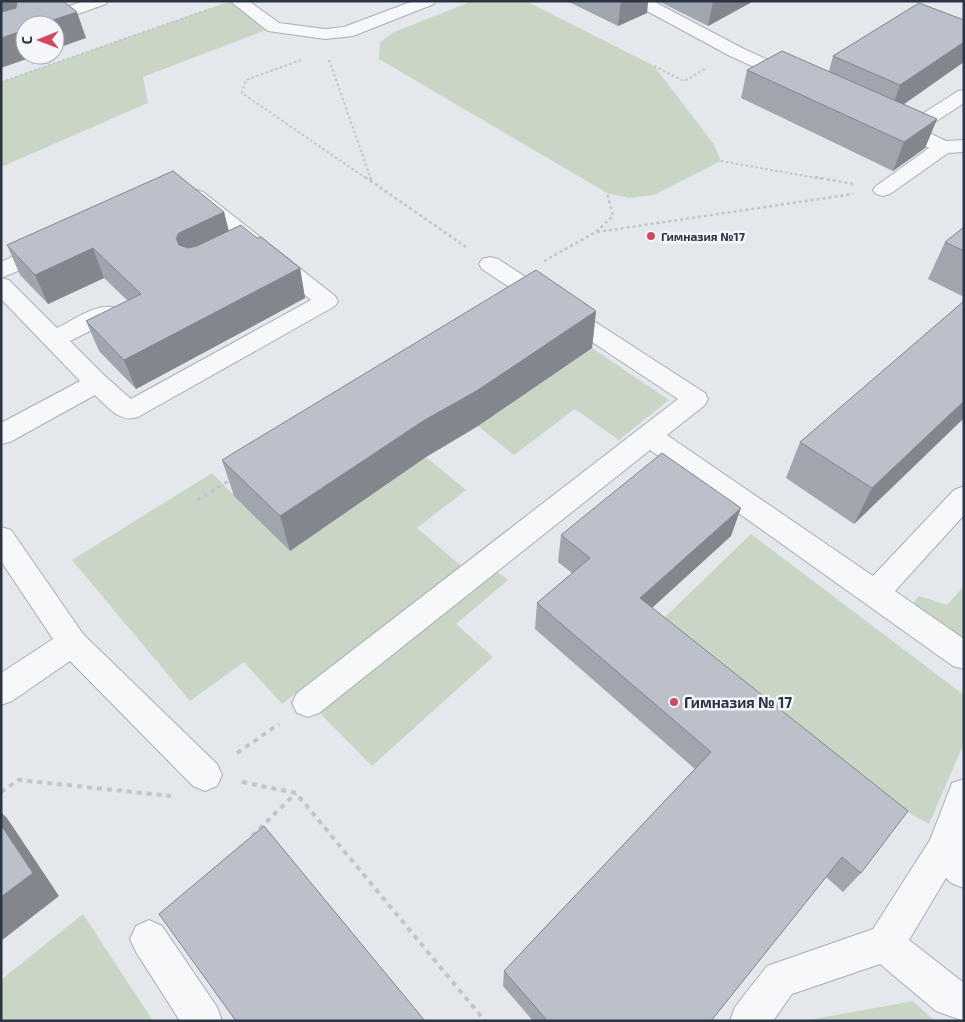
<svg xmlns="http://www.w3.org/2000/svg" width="965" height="1022" font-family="'Exo 2',sans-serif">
<rect width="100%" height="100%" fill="#e4e7ec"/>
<!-- green -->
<path fill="#c9d6c5" d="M231,1l43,26 -131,50 5,26 -147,64v-85z
M473,1h53l128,65 59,77 8,18 -67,34 -26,3 -21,-5 -228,-134 1,-17 14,-10z
M592,348l77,52 -50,40 -44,-31 -61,46 -36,-29z
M426,457l40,33 -49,38 44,38 -179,138 -38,-42 -54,39 -118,-141 140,-87 78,78z
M751,534l213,161v48l-35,81 -57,-31 -213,-170z
M487,564l21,16 -52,44 37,33 -121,109 -57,-58z
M964,586v70l-59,-42 14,-18 28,9z
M83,914l70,107h-152v-41z
M913,1001l22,20h-131z"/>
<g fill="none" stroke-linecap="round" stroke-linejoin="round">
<defs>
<path id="minor" d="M84,1h24l-2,3 -59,21h-22v3l-2,-3 2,-4z
M230,1h19l30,22 46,6 19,-2 69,-26h23l-2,3 -81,32 -28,3 -57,-8z
M632,1h21l89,47 57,26 3,4 -3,4 -6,1 -6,-1 -57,-26 -96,-52z
M964,90v13l-41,27 23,11 18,-1v12l-16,1 -58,41 -7,2 -7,-2 -3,-4 3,-4 53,-38 -40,-19 -2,-4 2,-4 7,-2 12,4 50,-32z
M196,190l7,2 132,104 3,5 -3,5 -197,111c-19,6 -30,-10 -43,-22l-85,47 -9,2v-21l79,-42 -79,-82v-37c17,-7 39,-22 57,-18l3,5 -3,5 -57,24 8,2 48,48c17,-8 40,-26 59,-20l4,5 -4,5 -46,23 36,36 25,22 180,-99 -122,-100 -3,-4 3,-4z
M490,257l8,2 207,134 3,6 -3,6 -38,30 206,141 81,-86 10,-4v29l-69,76 69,48v30l-11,-3 -303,-216 -331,263 -11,4 -11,-4 -5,-10 5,-10 381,-294 -196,-130 -3,-5 3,-5z
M1,527l10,3 72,104 134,130 5,11 -5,11 -12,5 -12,-5 -123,-125 -58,40 -11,4v-32l52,-34 -52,-78z
M964,779v109l-13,-5 -5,-5 -37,62 55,43v38l-28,-10 -56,-47 -88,30 -19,27h-43l5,-14 32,-41 106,-37 57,-89 22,-57z
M149,920l13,6 55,81 5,14h-42l-44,-69 -6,-13 6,-13z"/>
</defs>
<!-- minor casing -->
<use href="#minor" stroke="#a9aeb7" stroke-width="2"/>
<!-- path-far3 -->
<path stroke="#c2c5cb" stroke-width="2" stroke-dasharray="2.5 2.5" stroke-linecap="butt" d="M301,60l-55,20 -4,13 125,86
M329,60l42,119
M654,66l30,15 23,-13
M1,82l209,-73
M721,161l101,18"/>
<!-- path-far2 -->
<path stroke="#c2c5cb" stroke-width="2.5" stroke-dasharray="3 3" stroke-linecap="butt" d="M365,177l101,70
M370,177l1,3
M815,177l38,7
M597,232l256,-38
M544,261l52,-29 17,-16 -6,-23"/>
<!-- path-far1 -->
<path stroke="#c2c5cb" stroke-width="3" stroke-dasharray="4 4" stroke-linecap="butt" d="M197,500l35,-21"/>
<!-- path -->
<path stroke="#c2c5cb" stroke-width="4" stroke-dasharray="5 5" stroke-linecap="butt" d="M237,753l42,-29
M242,782l54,11 189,228
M1,792l18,-12 152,16
M252,836l44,-43"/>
<!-- minor -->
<use href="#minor" fill="#f7f8fa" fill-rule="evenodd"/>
</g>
<!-- wall -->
<path fill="#a1a5ae" d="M569,1h79l-1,12 -29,13 -49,-24z
M658,1h93l-1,2 -42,23z
M919,3l-16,101 34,15 -12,29 -32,23 -152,-73 6,-28 82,1 4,-15z
M224,212l5,19 28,7 43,30 5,30 -169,91 -37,-38 -13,-30 42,-20 -24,-23 -56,26 -28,-29 -13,-30z
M964,227v70l-36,-18 17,-37z
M596,311l-4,37 -114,78 -52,31 -136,94 -56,-55 -12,-36z
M964,418l-110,106 -68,-46 14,-36z
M561,535l170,1 -79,72 209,265 -18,19 -17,-15 -115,144h-178l-30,-35 1,-15 191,-202 -160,-140 2,-26 35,-30 -14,-11z"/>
<!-- shaded-wall -->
<path fill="#83868d" d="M1,1h44l-44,26z
M621,1h27l-1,12 -29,13z
M713,1h38l-1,2 -42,23z
M77,12l9,26 -31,11v-24h-17z
M25,30v25h13l-37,13v-30z
M964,42v20l-74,52 10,-29z
M937,119l-12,29 -32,23 11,-29z
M224,212l7,29 -47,27 -8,-30 3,-5z
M93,248l11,30 -56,26 -13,-29z
M300,268l5,30 -169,91 -12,-29z
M596,311l-4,37 -114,78 -52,31 -136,94 -10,-35 143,-95z
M964,401v17l-110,106 18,-36z
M741,508l-10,28 -97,88 6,-26z
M1,812l6,6 52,78 -58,45z"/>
<!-- building -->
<path fill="#bbc0ca" stroke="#83868d" d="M17,1h46l14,11 -39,13h-13v5l-24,8v-26l15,-4z
M919,3l45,17v22l-64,43 -67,-29z
M782,51l155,68 -33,23 -157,-72z
M173,171l51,41 -45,21 -3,5 3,7 9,3 9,-2 44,-21 16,13 4,-1 39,31 -176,92 -38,-39 55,-27 -48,-46 -58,27 -28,-30z
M964,227v24l-19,-9z
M536,270l60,41 -118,79 -55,31 -143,95 -58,-56z
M964,301v100l-92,87 -72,-46z
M662,453l79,55 -101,90 268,213 -47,62 -19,-16 -131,164h-167l2,-2 -42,-48 207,-219 -174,-149 53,-45 -29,-23z
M1,825l32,48 -32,24z
M264,826l161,195h-189l-77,-107z"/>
<!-- markers -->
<g fill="#d1495b" stroke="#f4f6f9" stroke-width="2">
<circle cx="651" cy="236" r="5"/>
<circle cx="674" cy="702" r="5"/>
</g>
<g text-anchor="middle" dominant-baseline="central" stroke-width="5" stroke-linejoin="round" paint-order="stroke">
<!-- far-poi labels -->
<g font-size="12" font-weight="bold" fill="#2b3445" stroke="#f4f6f9" text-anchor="start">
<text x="661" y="236">Гимназия №17</text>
</g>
<!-- poi labels -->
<g font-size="15" font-weight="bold" fill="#2b3445" stroke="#f4f6f9" text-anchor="start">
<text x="684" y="702">Гимназия № 17</text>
</g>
</g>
<!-- border -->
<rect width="965" height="1022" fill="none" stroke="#2b3445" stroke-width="5"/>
<!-- north arrow -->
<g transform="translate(40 40) rotate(269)"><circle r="24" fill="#f4f6f9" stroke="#a4a8b1"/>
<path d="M0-4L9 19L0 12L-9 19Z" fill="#d1495b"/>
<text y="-8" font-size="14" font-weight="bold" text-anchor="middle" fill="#2b3445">С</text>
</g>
</svg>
